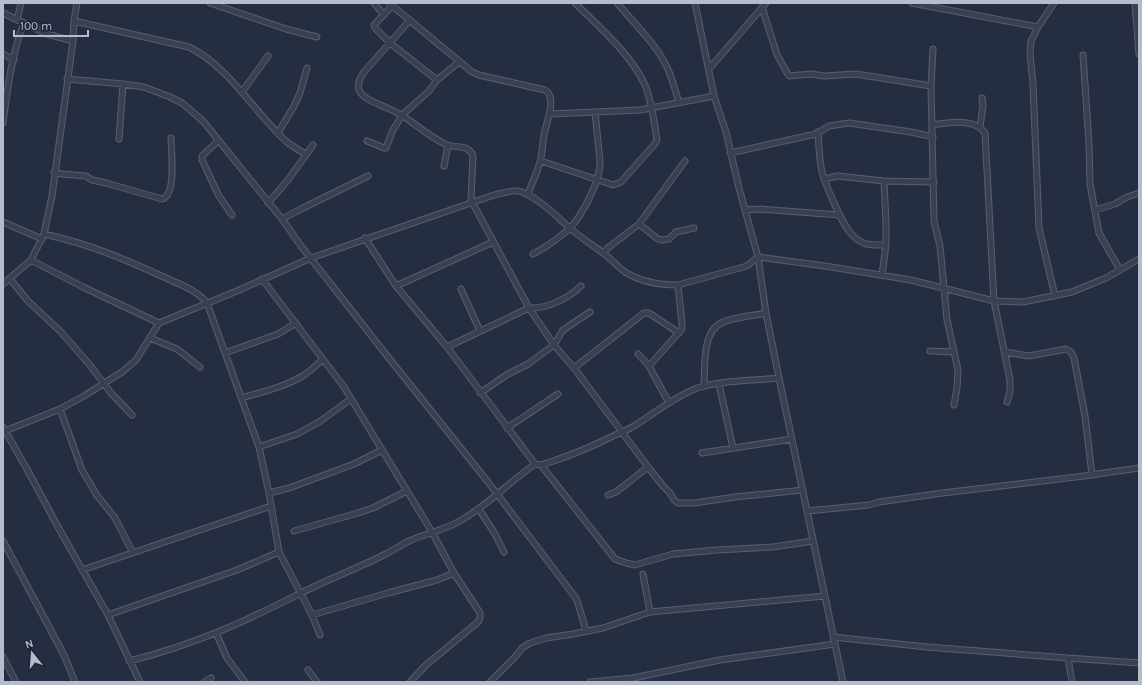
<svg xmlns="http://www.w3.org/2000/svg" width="1142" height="685" font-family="Karla,sans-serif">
<rect width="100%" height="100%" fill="#252e41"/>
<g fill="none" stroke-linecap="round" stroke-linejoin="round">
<defs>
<path id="street" d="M210,3l76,26 31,8
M374,3l10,12
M389,3l83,69 7,3 66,15c12,7 2,31 0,41 -3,10 -2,21 -5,31 -3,11 -8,21 -12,32
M617,3c16,19 39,41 50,64 5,10 8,24 12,35
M695,3l19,93 12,36 13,56 19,69 8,56 13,65 64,304
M912,3l126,24
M1054,3l-16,24 -7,14 -1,13 3,30 6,144 16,68
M1135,3l4,51
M392,6l-18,19 1,3 15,15 47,37
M762,7l15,48 12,21 22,-2 13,2 32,-2 75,12
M3,13l44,21 26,7
M17,20l4,-17
M410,20l-46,52c-4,6 -8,14 -4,20 5,8 19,12 27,16 5,2 11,5 16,8 15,10 28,22 44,29 9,3 22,-1 26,11l-2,44 58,108 25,37 20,23 74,99 15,19 7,7 4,7 4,3h16l41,-6 68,-7
M74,21l115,26c42,21 65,66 99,96 6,4 12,8 18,11
M933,49l-2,37 3,135 6,25 7,74 11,50 -1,18 -3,17
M3,54l11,6
M1083,55l6,88 1,41 9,49 21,37
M709,69l57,-66
M67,79l56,5 21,3 26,10 12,6 21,18 79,98 19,27 87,111 100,125 87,115 3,6 8,28
M242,92l26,-36
M550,114l90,-4 74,-14
M3,123c4,-31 9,-71 21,-100
M932,125c15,-2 43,-8 53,8l9,168 16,79v12l-3,10
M980,127l3,-21 -1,-8
M818,132c1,12 1,23 3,35 3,17 12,33 19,49 5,9 9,18 18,24 8,6 18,5 28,5
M278,133l16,-27 6,-13 7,-25
M119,139l4,-55
M218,141l-16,15v4l17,36 13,19
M367,141l17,7h2l6,-16 10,-17 27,-24 8,-11 22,-18
M730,153l86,-19 13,-8 20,-3 62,9 22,5
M541,161l72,24 8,-3 33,-37 3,-5c-3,-19 -5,-38 -12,-55 -14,-31 -46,-58 -70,-82
M444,166l4,-21
M54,172l8,2 24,2 6,4 14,3 56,16c15,-4 9,-48 9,-61
M824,179l14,-3 46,5 50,1
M268,203l20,-23 25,-35
M745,210l15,-1 80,6
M1095,210l20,-6 12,-7 12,-4
M282,219l19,-10 67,-33
M3,222l39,17
M639,224l19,15 4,1 7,-1 7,-7 18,-4
M44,234c45,10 81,25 122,44 15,7 31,12 41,25l52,144 10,46 10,59 33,63 8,20
M365,238l31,48 51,61 88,117 6,1 74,94 11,4 9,2 38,-11 44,-4 56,-3 40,-6
M603,253l6,-6 30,-23 46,-63
M533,254c13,-7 25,-15 36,-25 13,-13 32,-49 31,-68l-5,-49
M31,260l52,27 76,36
M882,275l4,-30v-21l-2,-43
M10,279l18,22 33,31 28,32 22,29 21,22
M262,279l82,108 88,145 22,41 26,40v5l-2,4 -52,43 -16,17
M3,284l28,-24 13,-26 8,-38 21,-155 1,-20 3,-18
M396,286l97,-44
M461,289l19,42
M150,338l27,11 23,18
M447,347l82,-39c18,1 40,-10 52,-22
M930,351l24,1
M1005,352l24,4 37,-7 5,3 3,6 11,58 7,59
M225,353l53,-19 18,-11
M638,354l11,12 20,37
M649,366l33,-37v-5l-4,-39
M574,368l70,-55h4l4,2 27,18
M719,384l14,64
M704,386c1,-18 -2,-54 17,-63 12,-6 32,-7 45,-10
M480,393l28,-19 20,-10 26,-19 9,-15 27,-18
M241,398c21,-6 44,-11 63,-23 7,-4 13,-11 19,-16
M60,409l22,61 14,24 19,24 18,35
M3,427l25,44 30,56 50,88 32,67
M507,428l51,-34
M5,431l55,-22 24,-13 38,-24 14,-12 23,-37 78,-32 74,-33 180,-62c8,-2 19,-6 27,-5 14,2 37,23 47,33 12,11 24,19 37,28 8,6 15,14 23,20 16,10 35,13 53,13l69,-19 11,-9 67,9 86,14 83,21 29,1 49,-10 34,-14 33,-19
M259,447l38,-13 22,-12 32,-23
M702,453l90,-14
M541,465c23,-7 46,-16 68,-27 8,-4 17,-7 25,-12 19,-12 42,-30 63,-38 25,-8 56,-7 82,-10
M269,493l20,-5 65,-24 28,-14
M608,495l8,-3 32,-25
M479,509l16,25 9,18
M807,511l62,-6 10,-3 64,-9 141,-17 55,-8
M294,531l64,-18 15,-5 34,-17
M3,541l61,114 11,27
M82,570l189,-64
M643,574l7,38
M108,615l129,-45 42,-18
M312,615l76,-22 49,-13 17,-7
M216,633l11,25 18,24
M833,637l94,10 141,11 4,24
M3,657l13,25
M1068,658l71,5
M129,661c62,-15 115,-39 172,-68 28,-14 57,-25 85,-39 7,-4 14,-8 21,-12 16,-8 35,-11 51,-20 28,-15 50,-39 77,-58
M308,670l9,12
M204,682l7,-4
M490,682l26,-26 6,-8 8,-5 16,-5 27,-4 30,-6 47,-16 175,-16
M590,682l43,-4 87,-18 115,-16"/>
</defs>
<!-- street casing -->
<use href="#street" stroke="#575e6e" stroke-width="7"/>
<!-- street -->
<use href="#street" stroke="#394050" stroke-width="5"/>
</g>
<!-- border -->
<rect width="1142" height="685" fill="none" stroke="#b6bccb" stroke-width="8"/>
<!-- north arrow -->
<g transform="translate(32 653) rotate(343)" stroke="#1e2536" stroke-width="3" paint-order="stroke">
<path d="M0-3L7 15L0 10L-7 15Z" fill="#b6bccb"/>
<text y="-6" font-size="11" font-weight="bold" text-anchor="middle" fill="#b6bccb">N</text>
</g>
<!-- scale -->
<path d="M14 30v6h74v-6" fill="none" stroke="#b6bccb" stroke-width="2"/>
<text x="20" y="30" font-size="12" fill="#b6bccb" stroke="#1e2536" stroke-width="3" paint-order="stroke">100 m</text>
</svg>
